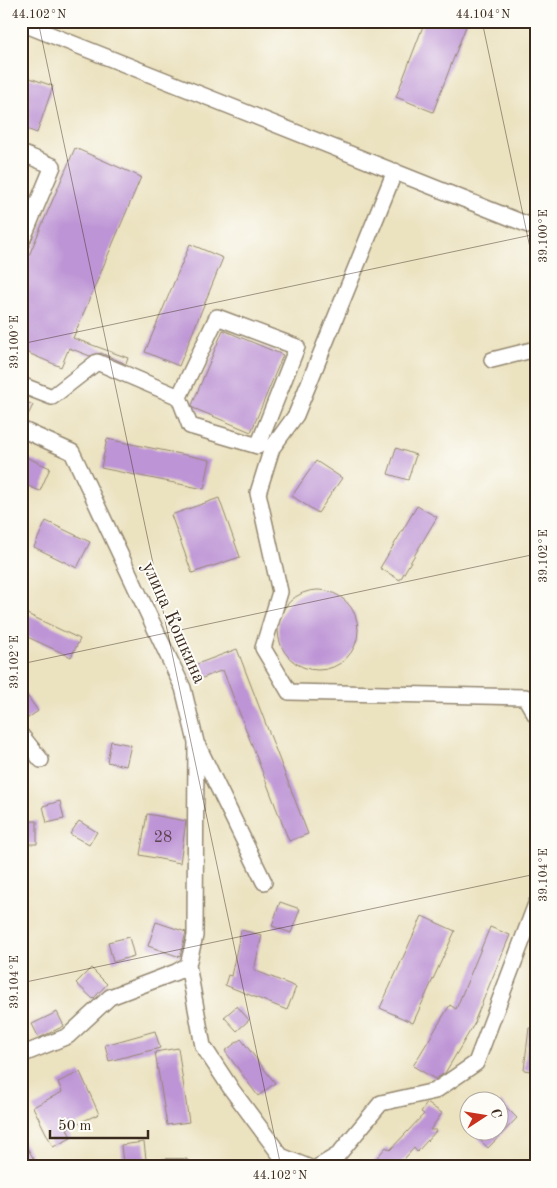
<svg xmlns="http://www.w3.org/2000/svg" width="557" height="1188" font-family="'Old Standard TT',serif">
<rect width="100%" height="100%" fill="#fdfcf7"/>
<filter id="ink" filterUnits="userSpaceOnUse"><feTurbulence type="fractalNoise" baseFrequency=".02" numOctaves="2"/><feDisplacementMap in="SourceGraphic" scale="10" xChannelSelector="R" yChannelSelector="G"/><feConvolveMatrix kernelMatrix="1 2 1 2 8 2 1 2 1" color-interpolation-filters="sRGB"/></filter>
<filter id="wash" filterUnits="userSpaceOnUse"><feTurbulence type="fractalNoise" baseFrequency=".0096" numOctaves="4" result="noise"/><feDisplacementMap in="SourceGraphic" scale="20" xChannelSelector="R" yChannelSelector="G"/><feGaussianBlur stdDeviation="1.12" result="paint"/><feColorMatrix in="noise" values="0 0 0 0 0 0 0 0 0 0 0 0 0 0 0 0 0 1.4 0 .05"/><feComposite in="paint" operator="in"/></filter>
<g filter="url(#wash)">
<rect width="100%" height="100%" fill="#ebe2c0"/>
<g id="blocks">
<!-- building -->
<path fill="#bd94d5" d="M425,21h43l-35,91 -37,-15z
M21,75l32,11 -16,47 -16,-6z
M75,148l66,29 -68,161 55,20 -2,6 -25,-11 -11,3 -21,-8 -8,19 -40,-17v-76z
M190,244l33,14 -44,108 -34,-14z
M223,330l60,25 -32,77 -58,-24 -1,-3z
M21,399l12,6 -8,16 -4,-1z
M107,439l103,21 -6,29 -103,-21z
M396,448l20,7 -8,25 -20,-6z
M26,457l24,11 -10,23 -19,-8v-15z
M316,461l26,17 -24,35 -26,-17z
M219,498l21,59 -48,16 -21,-58z
M417,506l20,11 -37,63 -20,-12z
M46,521l44,21 -13,26 -43,-21z
M278 630a40 40 0 1 1 80 0a40 40 0 1 1-80 0Z
M25,613l55,26 -9,18 -50,-23v-14z
M237,649l71,185 -19,7 -66,-171 -28,11 -6,-14z
M21,687l17,24 -17,12z
M111,741l20,4 -5,21 -19,-4z
M60,801l4,18 -17,4 -4,-17z
M147,814l39,7 -6,42 -40,-8z
M21,821h16v23h-16z
M79,821l18,11 -8,13 -19,-11z
M280,902l20,7 -9,24 -19,-7z
M422,916l33,15 -42,92 -33,-15z
M156,922l30,10 -6,25 -32,-11z
M490,927l20,8 -35,85 1,1 -31,52 -10,6 -22,-13 37,-61 6,4z
M241,930l21,5 -8,35 42,17 -9,23 -62,-25 3,-10 3,1z
M129,937l5,19 -21,6 -5,-20z
M91,968l16,16 -14,15 -17,-16z
M237,1006l12,14 -12,11 -13,-14z
M57,1012l7,14 -25,12 -7,-14z
M529,1028h7v44l-12,-2z
M155,1031l5,17 -51,13 -4,-16z
M241,1039l34,44 -17,13 -33,-45z
M178,1048l11,74 -22,3 -12,-73z
M80,1072l19,42 -32,14 4,10 -18,9 -20,-40 29,-15 -4,-10z
M500,1101l17,17 -29,30 -18,-18h30z
M427,1103l15,10 -12,17h7l-20,22 -3,-4 -17,19h-28l17,-20 4,3 34,-36 -3,-2z
M21,1137l15,26 -7,4h-8z
M144,1142l2,17 -23,4 -2,-18z"/>
</g>
</g>
<g filter="url(#ink)">
<use href="#blocks" fill-opacity="0" stroke="#93866f" stroke-width="1"/>
<g fill="none" stroke-linecap="round" stroke-linejoin="round">
<defs>
<path id="minor" d="M21,23l515,205
M21,153l32,13 -32,77
M395,171l-99,244 -24,33 -14,45 22,99 -17,56 26,44 236,5 11,19
M492,360l44,-11
M21,385l31,12 45,-35 82,35 11,29 68,20 39,-99 -80,-30 -38,80
M21,429l51,23 111,236 13,54 -1,194 -7,29 15,81 29,44 49,66 27,11
M21,735l20,25
M198,746l66,136
M21,1055l47,-19 42,-39 66,-25 12,-7
M165,1167h18
M318,1167l20,-12 43,-52 54,-12 41,-28 60,-159"/>
</defs>
<!-- minor casing -->
<use href="#minor" stroke="#93866f" stroke-width="18"/>
<!-- minor -->
<use href="#minor" stroke="#fff" stroke-width="15"/>
</g>
</g>
<!-- ticks -->
<path fill="none" stroke="#3b2a1e" stroke-width="1" stroke-opacity="0.45" d="M38,21l243,1146M482,21l54,255M21,24l13,-3M21,344l515,-110M21,664l515,-110M21,983l515,-109"/>
<g text-anchor="middle" dominant-baseline="central" stroke-width="4" stroke-linejoin="round" paint-order="stroke">
<!-- number labels -->
<g font-size="16" fill="#5c444c">
<text x="163" y="838">28</text>
</g>
<!-- street labels -->
<g font-size="19" fill="#3b2a1e" stroke="#fdfcf7">
<text transform="translate(173 623) rotate(66)">улица Кошкина</text>
</g>
</g>
<!-- margin -->
<rect width="557" height="1188" fill="none" stroke="#fdfcf7" stroke-width="55"/>
<!-- north arrow -->
<g transform="translate(484 1116) rotate(78)"><circle r="24" fill="#fdfcf7" stroke="#afa8a0"/>
<path d="M0-4L9 19L0 12L-9 19Z" fill="#c8321e"/>
<text y="-8" font-size="14" font-weight="bold" text-anchor="middle" fill="#3b2a1e">С</text>
</g>
<!-- scale -->
<path d="M50 1130v8h98v-8" fill="none" stroke="#3b2a1e" stroke-width="2.5"/>
<text x="58" y="1130" font-size="15" fill="#3b2a1e" stroke="#fdfcf7" stroke-width="4" paint-order="stroke">50 m</text>
<rect x="28" y="28" width="502" height="1132" fill="none" stroke="#3b2a1e" stroke-width="2"/>
<g font-size="12" text-anchor="middle" fill="#3b2a1e">
<text x="39" y="18">44.102°N</text>
<text x="483" y="18">44.104°N</text>
<text transform="translate(543 236) rotate(-90)" y="4">39.100°E</text>
<text transform="translate(14 342) rotate(-90)" y="4">39.100°E</text>
<text transform="translate(543 556) rotate(-90)" y="4">39.102°E</text>
<text transform="translate(14 662) rotate(-90)" y="4">39.102°E</text>
<text transform="translate(543 875) rotate(-90)" y="4">39.104°E</text>
<text transform="translate(14 982) rotate(-90)" y="4">39.104°E</text>
<text x="280" y="1179">44.102°N</text>
</g>
</svg>
